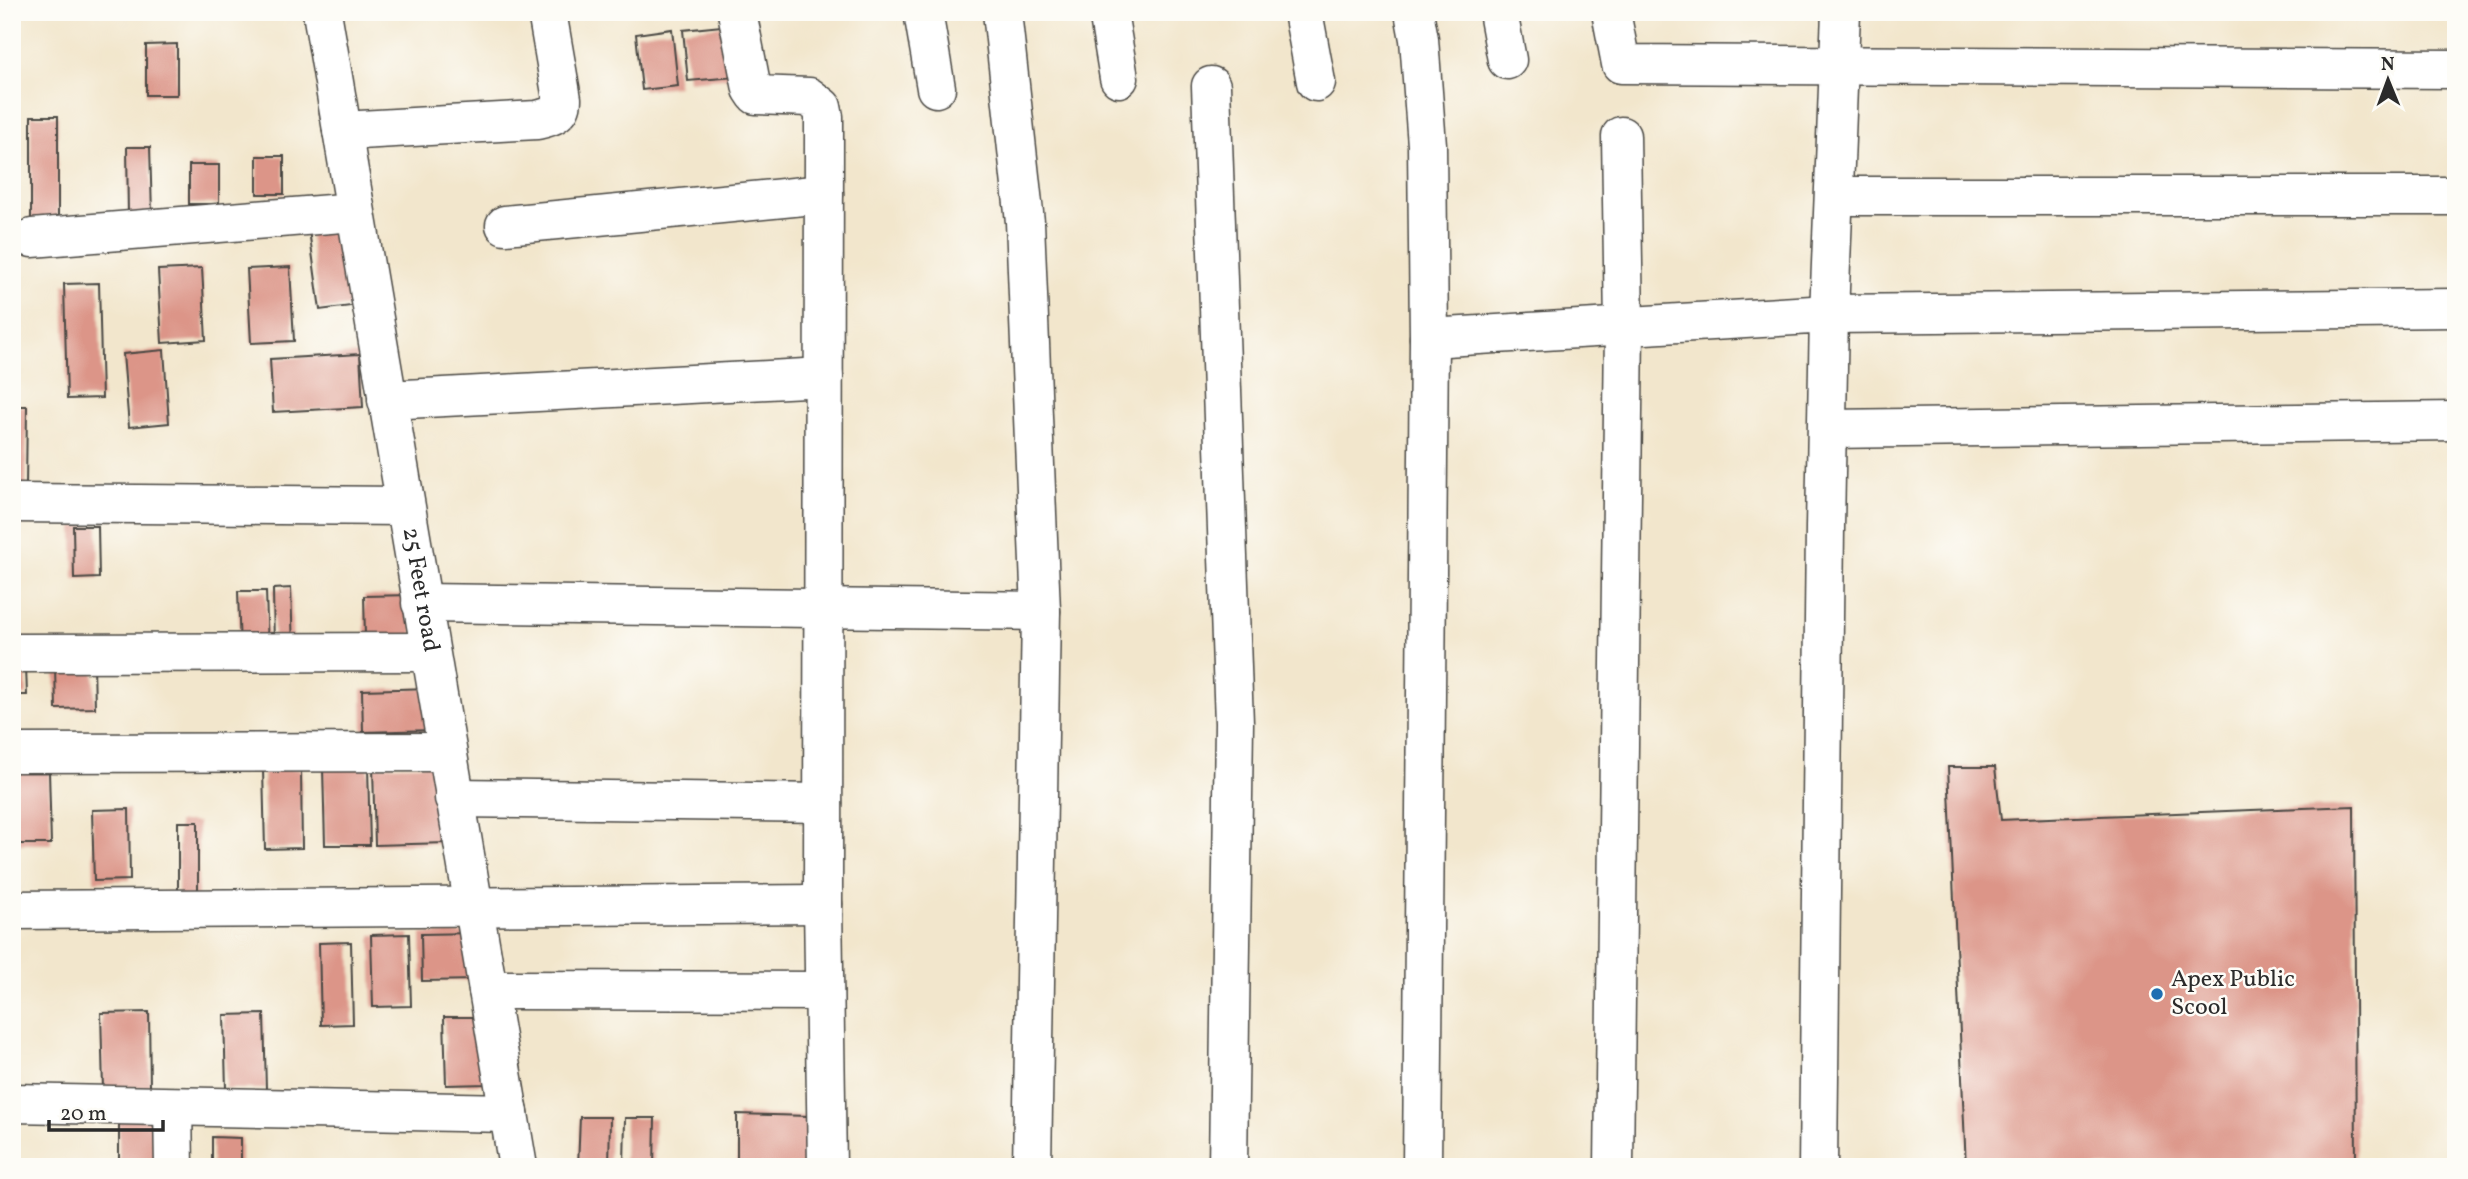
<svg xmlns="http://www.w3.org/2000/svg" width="2468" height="1179" font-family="Vollkorn,serif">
<rect width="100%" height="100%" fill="#fdfcf7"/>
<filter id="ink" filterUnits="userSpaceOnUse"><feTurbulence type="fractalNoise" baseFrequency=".0143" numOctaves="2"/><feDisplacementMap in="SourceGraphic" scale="14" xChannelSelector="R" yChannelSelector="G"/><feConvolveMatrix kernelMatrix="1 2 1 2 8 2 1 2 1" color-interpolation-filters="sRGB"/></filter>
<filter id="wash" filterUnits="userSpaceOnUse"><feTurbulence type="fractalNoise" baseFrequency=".00686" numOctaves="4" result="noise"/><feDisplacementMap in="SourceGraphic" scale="28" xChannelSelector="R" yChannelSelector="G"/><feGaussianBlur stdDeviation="1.57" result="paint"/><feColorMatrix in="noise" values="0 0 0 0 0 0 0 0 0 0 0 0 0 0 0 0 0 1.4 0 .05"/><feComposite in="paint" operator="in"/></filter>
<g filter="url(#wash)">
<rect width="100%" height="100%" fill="#f2e6cc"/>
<g id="blocks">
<!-- building -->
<path fill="#dc9588" d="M731,25l4,52 -47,4 -5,-51z
M672,29l6,57 -36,4 -6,-56z
M177,44v51h-31v-50z
M31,116h27v110h-27z
M127,147h23l2,67 -24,1z
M257,156h27v38h-27z
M189,165h30v39h-30z
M349,225l10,80 -39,5 -11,-80z
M290,267l4,74 -43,2 -4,-74z
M202,268l4,72 -44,3 -4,-73z
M99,283l3,115 -35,1 -3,-115z
M164,350l5,73 -40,4 -6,-73z
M360,354l3,53 -90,5 -3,-53z
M12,406h15l-1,82 -14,1z
M73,526h25l1,52 -25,1z
M291,588l2,61h-19l-1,-60z
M238,591h28l2,60h-28z
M413,595v40l-48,1 -1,-40z
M94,664l1,44 -39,1 -1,-44z
M12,666h14l1,29h-15z
M432,688l1,42 -70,2 -1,-42z
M445,764l2,79 -72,2 -2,-79z
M368,767l2,78h-45l-2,-77z
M1948,767h47l6,53 353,-14 2,361h-390z
M263,769h38l1,79 -37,1z
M12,771h37l2,73h-39z
M129,809l1,71 -36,1 -2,-71z
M178,822h20v75l-20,-1z
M475,933l1,47 -54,1 -1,-47z
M409,934l2,72 -38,1 -2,-72z
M351,942l2,82 -32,1 -2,-82z
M149,1012l1,76 -47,1 -2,-76z
M264,1014l2,75h-40l-2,-74z
M444,1017h42l2,67 -42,1z
M737,1114l72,2 -1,51h-71z
M119,1115l42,1 1,51h-43z
M580,1117h30l-1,50h-31z
M625,1118h30l-1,49h-30z
M212,1137l29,1v29h-29z"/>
</g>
</g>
<g filter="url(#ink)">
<use href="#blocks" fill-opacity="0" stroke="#494743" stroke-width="2"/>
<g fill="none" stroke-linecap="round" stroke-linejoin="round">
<defs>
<g id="minor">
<path id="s1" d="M322,12l196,1155"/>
<path d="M737,12l15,77 4,6 53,2 13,10 2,10 -1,787 4,263"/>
<path d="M923,12l13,76"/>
<path d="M1002,12l23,210 16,389 -9,556"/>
<path d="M1108,12l11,66"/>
<path d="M1303,12l13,70"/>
<path d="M1414,12l5,27 8,106 2,193 -7,829"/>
<path d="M1498,12l9,48"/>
<path d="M1611,12l10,52 835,5"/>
<path d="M1841,12l-12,302 627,-6"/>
<path d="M1211,86l23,637 -6,444"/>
<path d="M342,131l195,-11c13,-3 25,-6 25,-21l-15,-87"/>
<path d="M1835,196h621"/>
<path d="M505,225l319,-31"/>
<path d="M32,238l323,-26"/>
<path d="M1429,338l400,-24 -4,213 -7,640"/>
<path d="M387,400l437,-23"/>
<path d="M1828,429l628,-8"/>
<path d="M12,503l393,3"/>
<path d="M421,603l620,8"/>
<path d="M12,653l418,-1"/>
<path d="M12,753l435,-1"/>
<path d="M454,798l369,5"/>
<path d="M12,910l811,-6"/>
<path d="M488,990l336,1"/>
<path d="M12,1103l497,10"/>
<path d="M173,1107l1,60"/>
<path d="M1614,1167l10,-840 -3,-191"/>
</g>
</defs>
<!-- minor casing -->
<use href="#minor" stroke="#494743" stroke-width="41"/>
<!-- minor -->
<use href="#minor" stroke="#fff" stroke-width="38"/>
</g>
</g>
<!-- markers -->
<circle fill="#1f6fb2" stroke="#fdfcf7" stroke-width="2.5" cx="2157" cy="994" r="7"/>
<g text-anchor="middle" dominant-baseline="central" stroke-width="5" stroke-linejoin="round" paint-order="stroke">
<!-- street labels -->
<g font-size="24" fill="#2b2b2b" stroke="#fdfcf7">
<text stroke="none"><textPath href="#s1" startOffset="586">25 Feet road</textPath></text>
</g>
<!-- poi labels -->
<g font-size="24" fill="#2b2b2b" stroke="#fdfcf7" text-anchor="start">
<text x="2171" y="980">Apex Public<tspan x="2171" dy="28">Scool</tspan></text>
</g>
</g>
<!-- margin -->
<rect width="2468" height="1179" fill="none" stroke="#fdfcf7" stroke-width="42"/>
<!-- north arrow -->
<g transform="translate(2388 80) rotate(359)" stroke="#fdfcf7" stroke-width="5" paint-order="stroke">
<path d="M0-5L12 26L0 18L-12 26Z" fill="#2b2b2b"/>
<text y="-10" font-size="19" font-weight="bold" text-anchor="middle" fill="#2b2b2b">N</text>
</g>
<!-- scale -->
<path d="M49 1120v10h114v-10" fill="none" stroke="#2b2b2b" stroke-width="3.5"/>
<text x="60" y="1120" font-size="21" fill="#2b2b2b" stroke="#fdfcf7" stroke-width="5" paint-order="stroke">20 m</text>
</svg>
